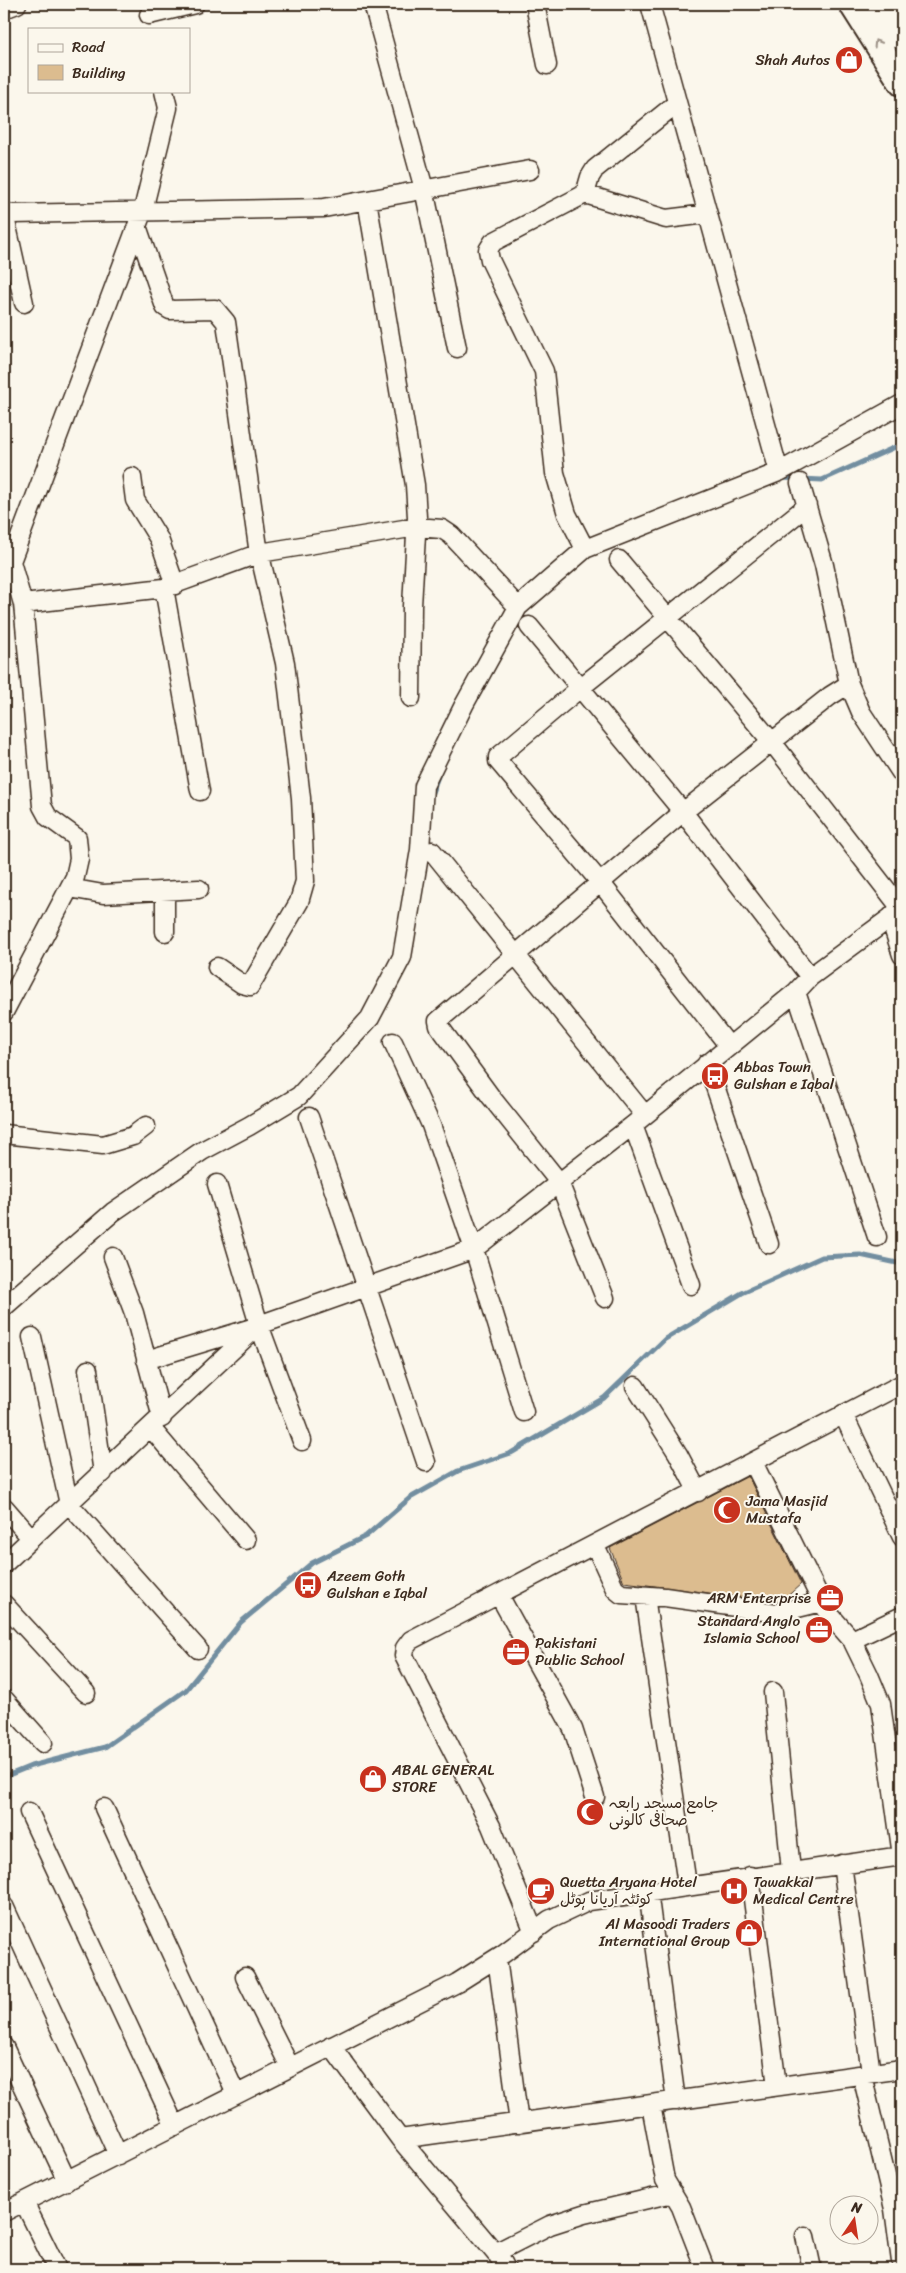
<svg xmlns="http://www.w3.org/2000/svg" width="906" height="2273" font-family="Sriracha,'Playpen Sans Arabic',sans-serif">
<rect width="100%" height="100%" fill="#fbf7ec"/>
<filter id="ink" filterUnits="userSpaceOnUse"><feTurbulence type="fractalNoise" baseFrequency=".02" numOctaves="2"/><feDisplacementMap in="SourceGraphic" scale="10" xChannelSelector="R" yChannelSelector="G"/><feConvolveMatrix kernelMatrix="1 2 1 2 8 2 1 2 1" color-interpolation-filters="sRGB"/></filter>
<g filter="url(#ink)">
<g fill="none" stroke-linecap="round" stroke-linejoin="round">
<!-- stream -->
<path stroke="#728ea0" stroke-width="5" d="M781,478l41,2 80,-36
M430,798l10,-27
M4,1777l27,-11 74,-19 81,-57 55,-68 71,-59 54,-27 44,-38 48,-27 53,-18 93,-55 61,-59 77,-46 80,-36 38,-2 42,9"/>
</g>
<!-- building -->
<path fill="#dcbc8f" stroke="#3b2a1e" d="M748,1476l53,108 -19,17 -6,1 -152,-20 -14,-34z"/>
<g fill="none" stroke-linecap="round" stroke-linejoin="round">
<defs>
<path id="street" d="M373,4l51,185 33,159
M535,4l12,61
M650,4l129,468
M4,9l13,-5
M149,15l46,-11
M585,194l5,-17 5,-8 82,-66
M367,200l48,285 2,32 -5,89 -1,92
M4,212l8,2 312,-6 206,-38
M4,213l20,90
M137,226l28,81 5,3 45,-1 11,13 32,225 27,116 16,135 4,83 -6,21 -49,84 -8,-2 -25,-17
M132,477l3,23 24,39 16,46
M800,483l24,82 25,119 12,28 41,62
M585,549l-18,-35 -12,-41 -11,-102 -54,-111 -2,-10 5,-8 92,-48 81,25 41,-5
M619,560l153,182 128,165
M4,580l139,-370 25,-102 -4,-17
M164,588l36,203
M23,604l141,-16 96,-35 156,-26 26,2 9,6 67,72
M529,626l154,186 127,165
M432,851l212,263
M69,888l34,6 96,-5
M890,918l12,37
M165,932v-41
M796,992l81,245
M4,1012l71,-135 4,-18 -2,-21 -29,-21 -6,-11 -19,-202 -13,-46
M393,1042l38,83 43,124 50,163
M728,1045l-128,-163 -102,-121v-4l82,-69 227,-182
M707,1063l62,181
M309,1117l117,345
M633,1125l58,160
M4,1134l99,11 30,-9 13,-10
M217,1184l42,141 43,116
M113,1257l21,56 28,105
M605,1298l-46,-116 -68,-85 -52,-71 -1,-5 245,-209 147,-116 19,-12
M4,1307l109,-95 89,-61 47,-25 50,-30 71,-78 32,-61 18,-107 4,-64 40,-81 54,-98 67,-58 194,-77 123,-68
M32,1337l37,167 129,145
M146,1360l109,-33
M88,1370l15,103
M635,1386l43,68 20,38
M843,1414l59,123
M151,1428l95,112
M753,1462l69,140 8,13 22,25 17,35 12,29 21,152
M4,1507l27,31
M595,1545l20,44 6,5 44,3 112,16 45,-11
M4,1564l255,-239 215,-76 159,-124 163,-133 14,-15 80,-59 12,-12
M499,1595l74,134 22,68
M645,1596l42,289
M4,1604l82,89
M852,1640l50,-24
M773,1692l18,179
M4,1699l39,44
M104,1808l132,286
M29,1812l146,314
M842,1864l29,209
M750,1876l27,210
M648,1891l28,210
M4,1906l114,249
M534,1932l-43,-106 -87,-170 1,-8 6,-8 491,-256
M497,1958l22,165
M245,1977l45,90
M331,2046l69,93 102,122 4,8
M4,2047l63,134
M862,2075l32,134 8,60
M651,2105l14,75 16,27 24,62
M400,2139l502,-70
M24,2202l33,67
M4,2212l453,-229 46,-29 46,-34 40,-19 313,-45
M805,2236l7,33
M495,2253l55,-28 34,-11 89,-21"/>
<path id="secondary" d="M852,4l50,79
M881,4l21,33"/>
</defs>
<!-- street casing -->
<use href="#street" stroke="#3b2a1e" stroke-width="21"/>
<!-- secondary casing -->
<use href="#secondary" stroke="#3b2a1e" stroke-width="29"/>
<!-- street -->
<use href="#street" stroke="#fbf7ec" stroke-width="18"/>
<!-- secondary -->
<use href="#secondary" stroke="#fbf7ec" stroke-width="25"/>
</g>
<!-- one-way arrows -->
<defs><path id="oneway-chevron" d="M-2-3.5L2.5 0L-2 3.5" fill="none" stroke-width="1.6" stroke-linecap="round" stroke-linejoin="round" transform="scale(1.25)"/></defs>
<use stroke="#9b9085" href="#oneway-chevron" transform="translate(877 43) rotate(-122)"/>
</g>
<!-- icons -->
<defs>
<symbol id="shop-disc" viewBox="-11 -11 22 22"><circle r="9.5" fill="#c8321e" stroke="#fbf7ec"/><path d="M-5-2.5h2.3a2.7 3.5 0 0 1 5.4 0H5L5.5 6h-11ZM-1.5-2.5h3a1.5 2.3 0 0 0-3 0Z" fill="#fff"/></symbol>
<symbol id="bus-disc" viewBox="-11 -11 22 22"><circle r="9.5" fill="#c8321e" stroke="#fbf7ec"/><path d="M-5-6H5V4H4V6H2V4H-2V6H-4V4H-5ZM-3.5-4V0h7V-4ZM-3.5 1.2v1.5H-2V1.2ZM2 1.2v1.5H3.5V1.2Z" fill="#fff"/></symbol>
<symbol id="mosque-disc" viewBox="-11 -11 22 22"><circle r="9.5" fill="#c8321e" stroke="#fbf7ec"/><path d="M3.5-4.9A6 6 0 1 0 3.5 4.9A5 5 0 1 1 3.5-4.9Z" fill="#fff"/></symbol>
<symbol id="office-disc" viewBox="-11 -11 22 22"><circle r="9.5" fill="#c8321e" stroke="#fbf7ec"/><path d="M-6-3h4V-5.5h4V-3h4V5H-6ZM-1-4.5V-3h2v-1.5ZM-6 0V1H6V0Z" fill="#fff"/></symbol>
<symbol id="cafe-disc" viewBox="-11 -11 22 22"><circle r="9.5" fill="#c8321e" stroke="#fbf7ec"/><path d="M-5.5-4.5H6V0H3Q3 3.5 0 3.5H-2.5Q-5.5 3.5-5.5 0ZM3-3.2v2h1.7v-2ZM-6 4.5H4V6H-6Z" fill="#fff"/></symbol>
<symbol id="hospital-disc" viewBox="-11 -11 22 22"><circle r="9.5" fill="#c8321e" stroke="#fbf7ec"/><path d="M-5-5h3v3.5h4V-5h3V5h-3V1.5h-4V5h-3Z" fill="#fff"/></symbol>
</defs>
<g fill-rule="evenodd">
<use href="#shop-disc" x="833" y="44" width="32" height="32"/>
<use href="#bus-disc" x="699" y="1060" width="32" height="32"/>
<use href="#mosque-disc" x="711" y="1494" width="32" height="32"/>
<use href="#bus-disc" x="292" y="1569" width="32" height="32"/>
<use href="#office-disc" x="814" y="1582" width="32" height="32"/>
<use href="#office-disc" x="803" y="1614" width="32" height="32"/>
<use href="#office-disc" x="500" y="1636" width="32" height="32"/>
<use href="#shop-disc" x="357" y="1763" width="32" height="32"/>
<use href="#mosque-disc" x="574" y="1796" width="32" height="32"/>
<use href="#cafe-disc" x="525" y="1875" width="32" height="32"/>
<use href="#hospital-disc" x="718" y="1875" width="32" height="32"/>
<use href="#shop-disc" x="733" y="1917" width="32" height="32"/>
</g>
<g text-anchor="middle" dominant-baseline="central" stroke-width="4" stroke-linejoin="round" paint-order="stroke">
<!-- poi labels -->
<g font-size="15" fill="#3b2a1e" stroke="#fbf7ec" text-anchor="start">
<text x="830" y="60" text-anchor="end">Shah Autos</text>
<text x="734" y="1067">Abbas Town<tspan x="734" dy="17">Gulshan e Iqbal</tspan></text>
<text x="746" y="1501">Jama Masjid<tspan x="746" dy="17">Mustafa</tspan></text>
<text x="327" y="1576">Azeem Goth<tspan x="327" dy="17">Gulshan e Iqbal</tspan></text>
<text x="811" y="1598" text-anchor="end">ARM Enterprise</text>
<text x="800" y="1621" text-anchor="end">Standard Anglo<tspan x="800" dy="17">Islamia School</tspan></text>
<text x="535" y="1643">Pakistani<tspan x="535" dy="17">Public School</tspan></text>
<text x="392" y="1770">ABAL GENERAL<tspan x="392" dy="17">STORE</tspan></text>
<text x="609" y="1803">جامع مسجد رابعہ<tspan x="609" dy="17">صحافی کالونی</tspan></text>
<text x="560" y="1882">Quetta Aryana Hotel<tspan x="560" dy="17">کوئٹہ آریانا ہوٹل</tspan></text>
<text x="753" y="1882">Tawakkal<tspan x="753" dy="17">Medical Centre</tspan></text>
<text x="730" y="1924" text-anchor="end">Al Masoodi Traders<tspan x="730" dy="17">International Group</tspan></text>
</g>
</g>
<!-- margin -->
<rect width="906" height="2273" fill="none" stroke="#fbf7ec" stroke-width="20"/>
<rect x="10" y="10" width="886" height="2253" fill="none" stroke="#3b2a1e" stroke-width="2" filter="url(#ink)"/>
<!-- legend -->
<rect x="28" y="28" width="162" height="65" fill="#fbf7ec" stroke="#aea59a"/>
<rect x="38" y="44" width="25" height="8" fill="#fbf7ec" stroke="#aea59a"/>
<text x="72" y="52" font-size="15" fill="#3b2a1e">Road</text>
<rect x="38" y="65" width="25" height="15" fill="#dcbc8f" stroke="#aea59a"/>
<text x="72" y="78" font-size="15" fill="#3b2a1e">Building</text>
<!-- north arrow -->
<g transform="translate(854 2220) rotate(13)"><circle r="24" fill="#fbf7ec" stroke="#aea59a"/>
<path d="M0-4L9 19L0 12L-9 19Z" fill="#c8321e"/>
<text y="-8" font-size="14" font-weight="bold" text-anchor="middle" fill="#3b2a1e">N</text>
</g>
</svg>
